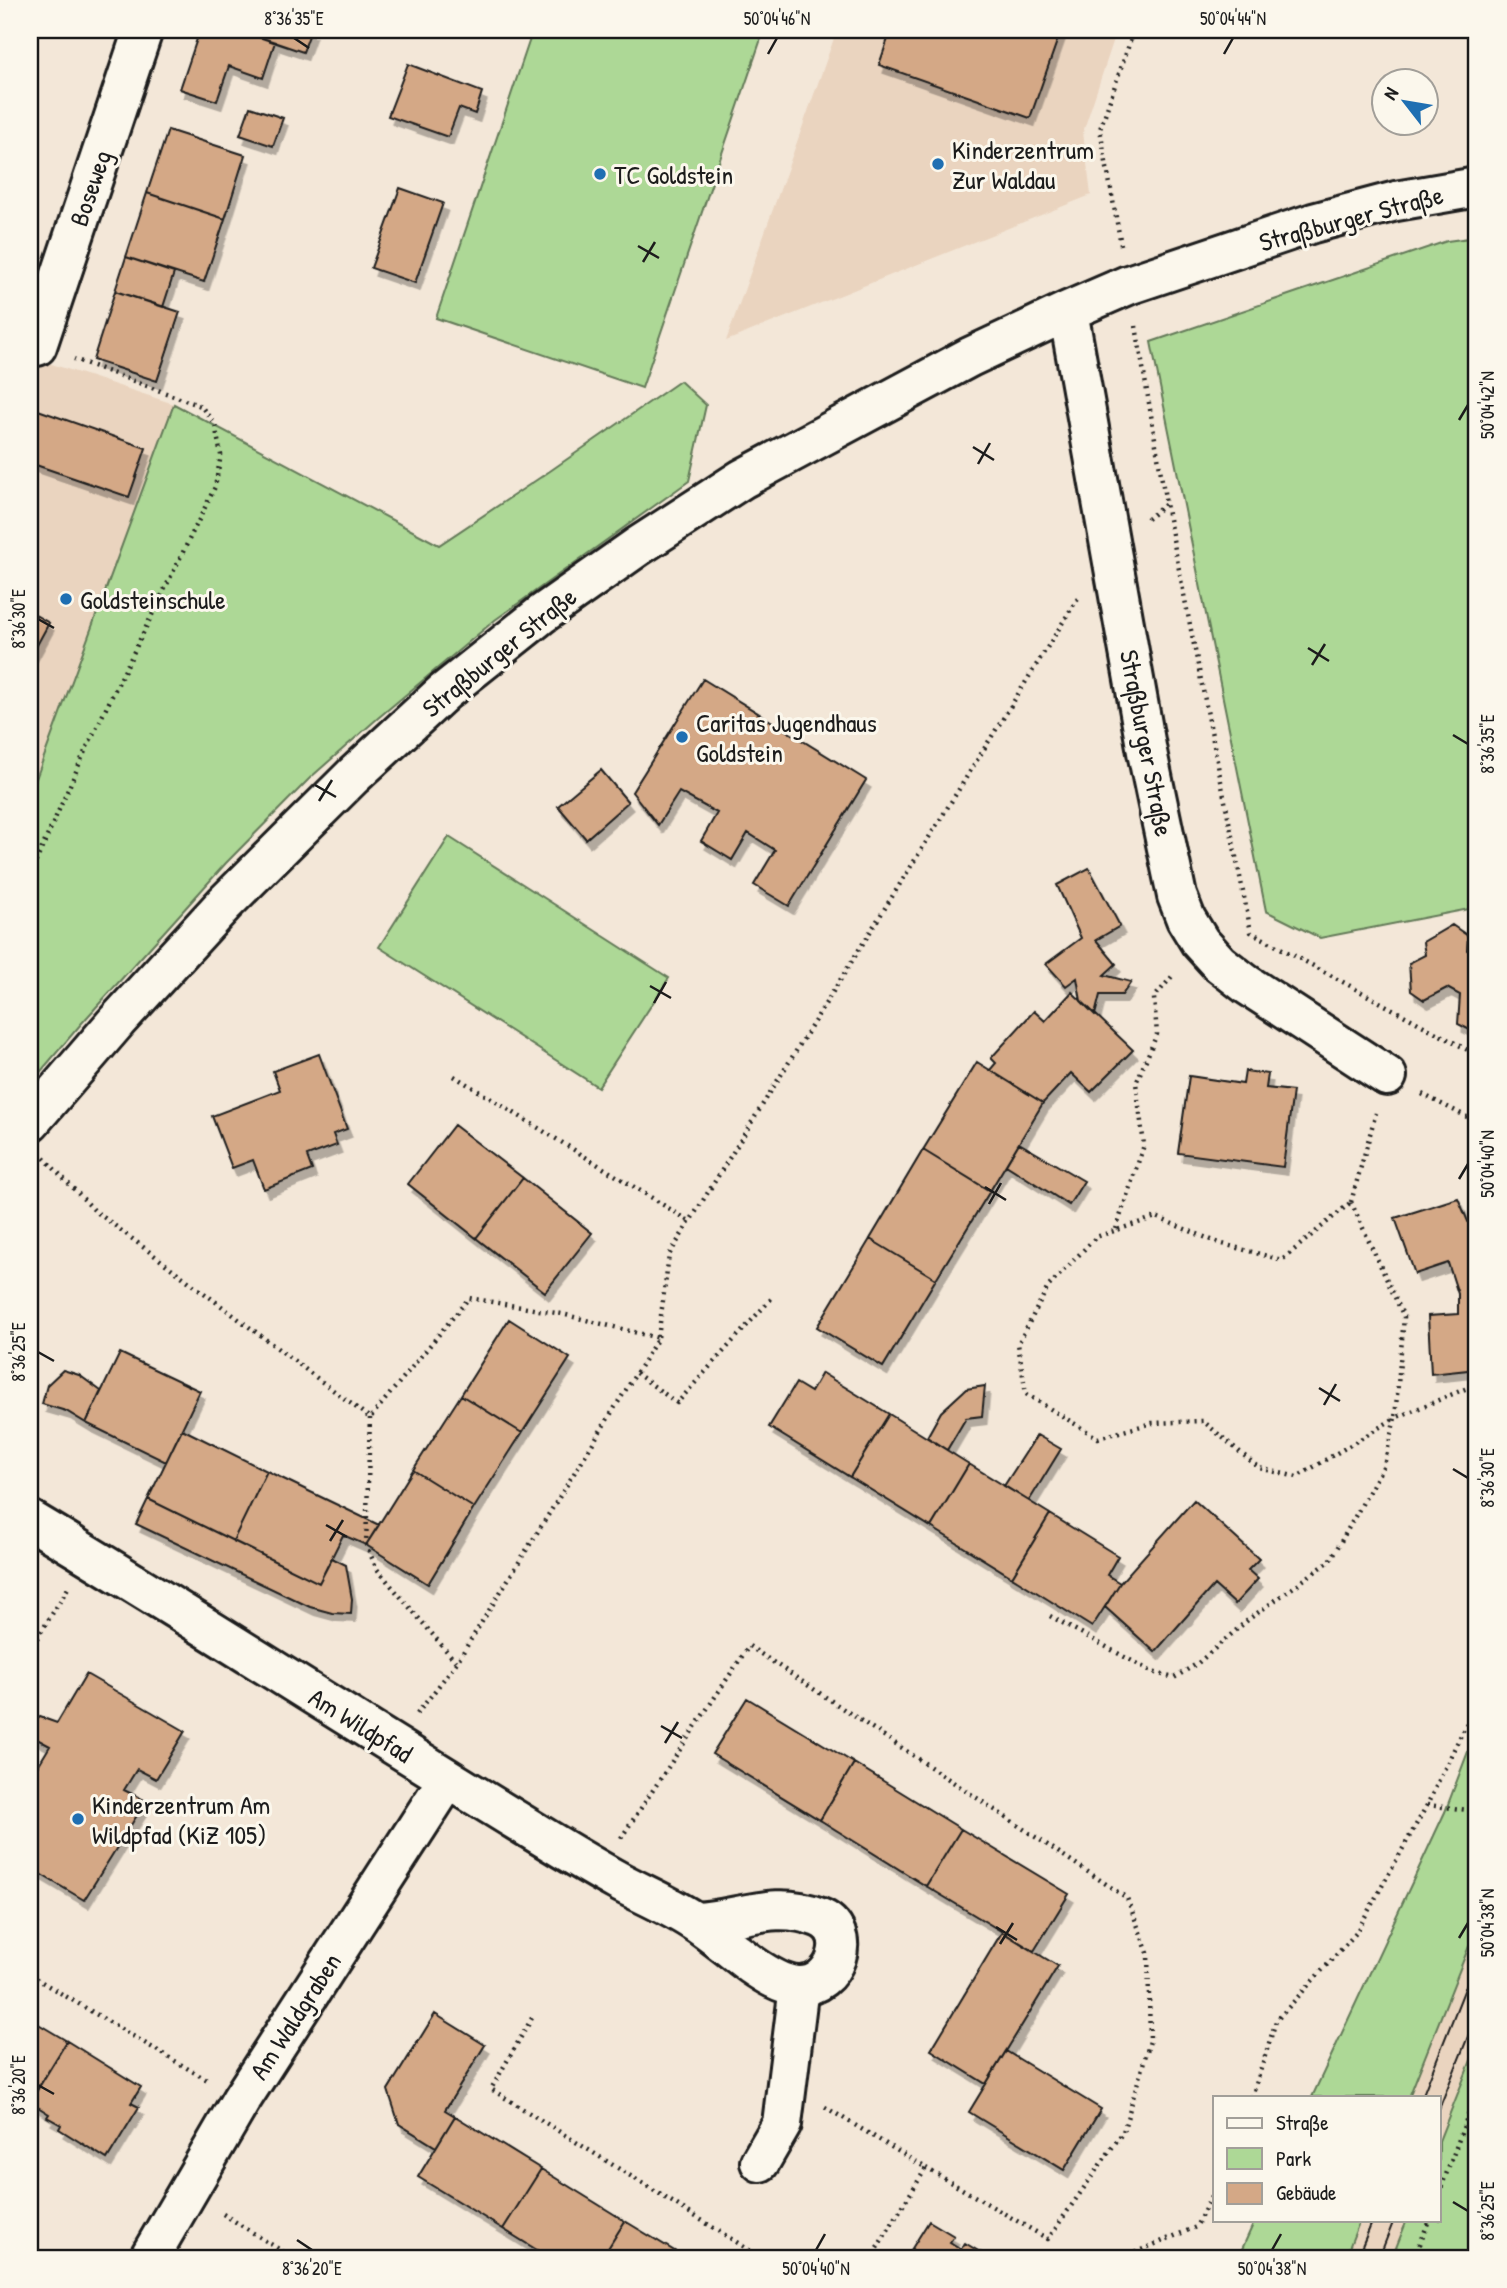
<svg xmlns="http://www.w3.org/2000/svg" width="1507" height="2288" font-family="'Patrick Hand',sans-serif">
<defs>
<filter id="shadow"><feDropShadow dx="4.5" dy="8" stdDeviation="0" flood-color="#0004"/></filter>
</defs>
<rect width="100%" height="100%" fill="#f3e7d8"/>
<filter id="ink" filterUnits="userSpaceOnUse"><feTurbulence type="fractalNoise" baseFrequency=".0143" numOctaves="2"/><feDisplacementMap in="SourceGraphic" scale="14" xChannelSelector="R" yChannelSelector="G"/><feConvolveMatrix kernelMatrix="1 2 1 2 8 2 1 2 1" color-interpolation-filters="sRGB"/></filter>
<g filter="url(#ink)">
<!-- built -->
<path fill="#ead4bf" d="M837,30h280l-34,102 8,63 -365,146z
M30,357l144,47 -144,391z
M1477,1926v119l-38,96v-44h-30z
M1360,2220h47l-15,38h-47z"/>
<!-- green -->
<path fill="#add896" stroke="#647a59" stroke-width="2" d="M533,30h231l-122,358 -206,-70z
M1477,237v675l-8,-3 -149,29 -54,-27 -115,-569 296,-101z
M680,381l26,24 -17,76 -194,139 -117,98 -68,60 -84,85 -145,161 -51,60v-289l144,-391 265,141 111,-74z
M449,837l220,141 -71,109 -219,-140z
M1477,1728v198l-68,171h-97l133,-285z
M1477,2045v213h-85l15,-38h32v-79z
M1255,2220h105l-15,38h-107z"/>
<!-- building -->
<path fill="#d4a886" stroke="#1c1c1c" stroke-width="2" filter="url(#shadow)" d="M200,30h38l37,12 -12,36 -34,-12 -12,35 -37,-12z
M238,30h73l-8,22z
M891,30h170l-31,88 -151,-53z
M408,64l74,28 -7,22 -16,-6 -11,29 -60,-21z
M250,107l33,11 -10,28 -33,-11z
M168,130l77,25 -20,64 -78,-26z
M400,188l43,15 -28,80 -44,-15z
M147,193l78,26 -21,63 -78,-25z
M126,257l48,16 -11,34 -48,-16z
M115,291l65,21 -23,69 -64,-21z
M38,410l108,38 -17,49 -99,-34v-29z
M30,612l19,11 -19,35z
M703,679l163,101 -77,126 -35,-21 21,-35 -27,-17 -16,27 -31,-19 16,-28 -38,-21 -21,33 -26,-33z
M601,770l27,32 -42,37 -28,-33z
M1089,868l31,58 -24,14 20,24 -12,11 27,7 -9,13h-22l-5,20 -14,-14 -4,-23 -11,8 -20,-22 35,-26 -24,-53z
M1452,925l16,11 -1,14 10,6v70l-7,4 -12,-6 2,-29 -13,-7 -23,12 -13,-9 -2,-28 16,-8 -2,-13z
M1072,992l61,58 -42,42 -20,-19 -28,30 -53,-33 6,-7 -5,-5 43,-47 11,10z
M319,1054l28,75 -14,5 4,11 -30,11 5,14 -48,19 -11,-29 -21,8 -20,-52 68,-26 -7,-19z
M977,1062l66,41 -53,88 -67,-41z
M1245,1071l23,3 -2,14 27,3 -10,76 -105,-14 11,-77 54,8z
M454,1125l69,53 -47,60 -68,-54z
M1019,1143l65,38 -15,24 -63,-40z
M923,1150l67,41 -54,88 -66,-40z
M523,1178l69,55 -47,59 -69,-54z
M1458,1198l11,26 8,-4v149l-46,5 -3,-58 30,-2v-20l-10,-31 -33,11 -20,-56z
M870,1239l66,40 -53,88 -66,-40z
M509,1319l61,39 -48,75 -61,-38z
M120,1353l80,38 -34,71 -80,-39z
M63,1370l16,5 22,16 -15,32 -20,-12 -24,-7 5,-19z
M822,1373l67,41 -39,63 -81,-50 27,-44 15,9z
M985,1386l-3,30 -16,2 -19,32 -20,-13 14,-25 25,-23z
M461,1395l61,38 -48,75 -61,-38z
M889,1414l80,50 -38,63 -81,-50z
M182,1429l85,42 -34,70 -85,-42z
M1037,1435l24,14 -32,52 -25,-15z
M969,1464l81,50 -38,63 -81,-50z
M413,1470l61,38 -46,76 -62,-39z
M267,1471l112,54 -13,20 -23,-10 -24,48 -86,-42z
M148,1499l171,84 13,-25 14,7 6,34 -1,15 -19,-1 -22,-6 -174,-83z
M1194,1500l65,59 -11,11 10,9 -23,25 -21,-19 -59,67 -50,-45 15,-24z
M1050,1514l68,42 -11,19 13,8 -28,44 -80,-50z
M86,1674l99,57 -29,48 -19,-10 -13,21 22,11 -62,99 -54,-32v-89l20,-33 -15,-8 -3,-5 2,-11 6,-5 17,6z
M747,1698l107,65 -34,57 -108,-66z
M854,1763l107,66 -35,57 -106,-66z
M961,1829l108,65 -35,57 -108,-65z
M1002,1932l56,34 -72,118 -55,-34z
M435,2014l50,31 -40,65 10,6 -19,31 -37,-23 -11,-34z
M30,2019l37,22 -37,60z
M67,2041l74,46 -10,16 8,4 -32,52 -48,-30 2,-4 -14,-8 2,-3 -19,-12z
M1006,2051l95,58 -37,61 -95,-58z
M455,2116l86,53 -38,60 -85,-52z
M541,2169l84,52 -23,37h-52l-47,-29z
M625,2221l61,37h-84z
M929,2221l25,15 -4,6 11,7 -6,9h-49z
M965,2243l25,15h-35z"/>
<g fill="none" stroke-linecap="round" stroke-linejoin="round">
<defs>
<path id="minor" d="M1068,311l79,441 30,144 9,23 14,23 19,21 27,21 141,92
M37,346l106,-316
M30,1122l87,-101 108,-118 128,-127 91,-84 98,-78 95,-67 105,-68 228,-122 98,-46 60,-26 185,-62 83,-22 81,-14
M30,1520c149,89 295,183 443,274 48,29 96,60 145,87 26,14 56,26 80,43 19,13 36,28 54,41 13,9 30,20 46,21 37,2 58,-55 20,-69 -44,-17 -78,3 -122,5
M760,2162l22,-38 17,-138
M149,2258l92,-158 207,-321"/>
</defs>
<!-- minor casing -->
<use href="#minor" stroke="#1c1c1c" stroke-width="44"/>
<!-- path -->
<path stroke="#1c1c1c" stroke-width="4.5" stroke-dasharray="2 5" stroke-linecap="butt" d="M1121,245l-21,-116 34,-99
M1136,326l30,178 85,428 226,123
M1147,519l19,-15
M30,875l56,-126 129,-262 6,-32 -6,-30 -14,-19 -127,-47
M454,1076l237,146
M1422,1094l55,28
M44,1158l50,52 276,208 99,-120 93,16 96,24
M1351,1202l53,115 -9,101 -98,59 -38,-9 -56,-47 -51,2 -54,15 -72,-44 -8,-50 30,-57 48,-50 60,-20 63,26 63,17z
M1351,1202l25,-89
M1116,1229l28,-84 -8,-62 21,-49 -3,-36 20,-24
M636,1373l41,30 94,-104
M370,1418l-4,127 11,24 79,93
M1050,1616l102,56 22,6 24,-15 51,-44 81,-58 54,-96 11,-47 82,-34
M30,1650l38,-62
M417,1714l40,-52 201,-324 11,-83 409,-657
M1427,1805l50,6
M621,1838l128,-192 378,252 21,55 2,88 -27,91 -75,107 -122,-71
M30,1975l177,105
M532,2018l-41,71 271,169
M1252,2097l24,-76 80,-88 71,-128 50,-103
M825,2107l101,61 -55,90
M1439,2194l38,-104
M223,2214l70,44
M1122,2258l74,-31 19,-38
M1415,2258l14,-38"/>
<!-- minor -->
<use href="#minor" stroke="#fbf7ec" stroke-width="38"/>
<!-- tram -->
<path stroke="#1c1c1c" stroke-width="2" d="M1422,2097l55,-139
M1439,2109l38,-95
M1357,2258l16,-38
M1379,2258l15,-38"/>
</g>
</g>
<!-- ticks -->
<path fill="none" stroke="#1c1c1c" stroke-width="2.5" d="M294,38l15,10M768,54l9,-16M1224,54l9,-16M638,246l21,12M643,262l12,-20M1459,420l9,-15M973,447l21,13M978,464l12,-21M38,619l16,9M1308,648l21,13M1312,665l13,-21M1453,735l15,9M315,785l21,12M319,801l13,-21M650,986l21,12M654,1003l12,-21M1459,1179l9,-15M985,1187l21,13M989,1204l12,-21M38,1352l16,9M1319,1388l21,13M1324,1405l12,-21M1453,1469l15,9M326,1525l21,12M330,1541l13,-21M661,1726l21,12M665,1743l13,-21M996,1927l21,13M1459,1938l9,-15M1000,1944l13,-21M38,2085l16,9M1453,2202l15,9M297,2240l15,10M816,2250l9,-16M1272,2250l9,-16"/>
<!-- markers -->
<g fill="#1f6fb2" stroke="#fbf7ec" stroke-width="2.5">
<circle cx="938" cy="164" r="7"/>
<circle cx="600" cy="174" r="7"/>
<circle cx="66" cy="599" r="7"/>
<circle cx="682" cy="737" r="7"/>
<circle cx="78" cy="1819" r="7"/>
</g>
<g text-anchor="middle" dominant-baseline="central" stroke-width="6" stroke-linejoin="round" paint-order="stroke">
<!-- poi labels -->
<g font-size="26" fill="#1c1c1c" stroke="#fbf7ec" text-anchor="start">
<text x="952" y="149">Kinderzentrum<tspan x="952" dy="30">Zur Waldau</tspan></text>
<text x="614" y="174">TC Goldstein</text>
<text x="80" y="599">Goldsteinschule</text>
<text x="696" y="722">Caritas Jugendhaus<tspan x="696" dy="30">Goldstein</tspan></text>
<text x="92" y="1804">Kinderzentrum Am<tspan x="92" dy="30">Wildpfad (KiZ 105)</tspan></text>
</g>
<!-- street labels -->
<g font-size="26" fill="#1c1c1c" stroke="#fbf7ec">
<text transform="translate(90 188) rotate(-71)">Boseweg</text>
<text transform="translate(1351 218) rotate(-15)">Straßburger Straße</text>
<text transform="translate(499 652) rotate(-39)">Straßburger Straße</text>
<text transform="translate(1147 743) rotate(79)">Straßburger Straße</text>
<text transform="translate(361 1725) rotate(32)">Am Wildpfad</text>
<text transform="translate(295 2016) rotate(-57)">Am Waldgraben</text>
</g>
</g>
<!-- margin -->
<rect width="1507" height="2288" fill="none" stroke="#fbf7ec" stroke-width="77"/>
<!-- legend -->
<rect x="1213" y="2096" width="228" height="126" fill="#fbf7ec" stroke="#a29f99" stroke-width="2"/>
<rect x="1227" y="2118" width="35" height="10" fill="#fbf7ec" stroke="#a29f99" stroke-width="2"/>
<text x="1276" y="2130" font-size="21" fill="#1c1c1c">Straße</text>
<rect x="1227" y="2148" width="35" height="21" fill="#add896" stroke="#a29f99" stroke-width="2"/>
<text x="1276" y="2166" font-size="21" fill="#1c1c1c">Park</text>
<rect x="1227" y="2183" width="35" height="21" fill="#d4a886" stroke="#a29f99" stroke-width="2"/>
<text x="1276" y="2200" font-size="21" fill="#1c1c1c">Gebäude</text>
<!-- north arrow -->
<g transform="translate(1405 102) rotate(301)"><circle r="33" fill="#fbf7ec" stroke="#a29f99" stroke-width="2"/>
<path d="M0-5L12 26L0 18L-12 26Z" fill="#1f6fb2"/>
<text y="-10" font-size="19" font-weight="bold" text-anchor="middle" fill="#1c1c1c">N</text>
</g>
<rect x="38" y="38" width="1430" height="2212" fill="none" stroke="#1c1c1c" stroke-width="2.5"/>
<g font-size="18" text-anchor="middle" fill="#1c1c1c">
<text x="294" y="25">8°36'35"E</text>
<text x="777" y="25">50°04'46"N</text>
<text x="1233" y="25">50°04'44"N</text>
<text transform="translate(1488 405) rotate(-90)" y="6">50°04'42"N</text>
<text transform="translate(19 619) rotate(-90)" y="6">8°36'30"E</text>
<text transform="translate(1488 744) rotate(-90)" y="6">8°36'35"E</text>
<text transform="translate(1488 1164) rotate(-90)" y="6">50°04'40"N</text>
<text transform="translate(19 1352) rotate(-90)" y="6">8°36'25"E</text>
<text transform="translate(1488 1478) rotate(-90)" y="6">8°36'30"E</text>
<text transform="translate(1488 1923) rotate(-90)" y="6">50°04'38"N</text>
<text transform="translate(19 2085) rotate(-90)" y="6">8°36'20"E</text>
<text transform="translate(1488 2211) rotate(-90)" y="6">8°36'25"E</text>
<text x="312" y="2275">8°36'20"E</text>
<text x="816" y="2275">50°04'40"N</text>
<text x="1272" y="2275">50°04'38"N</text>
</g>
</svg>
